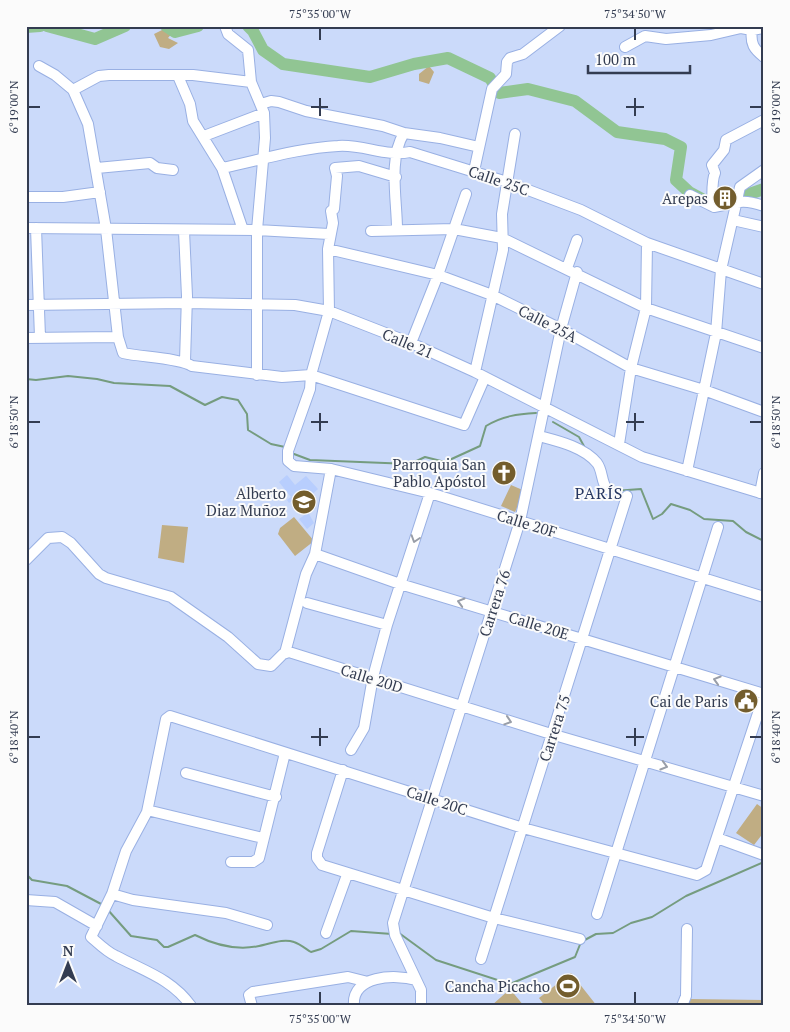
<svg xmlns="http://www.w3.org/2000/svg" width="790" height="1032" font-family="'PT Serif',serif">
<rect width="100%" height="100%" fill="#cbdafa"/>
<!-- built -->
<path fill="#b8cefe" d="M287,475l8,10 11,-9 12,13 -10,9 8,10 -7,6 5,9 -7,6 -8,-10 7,-5 -1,-3 -11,-12 -5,4 -2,-3 4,-3 -12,-15z"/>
<!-- green -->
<path fill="#c0ad83" d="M166,28l7,4 -5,6 10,5 -9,6 -9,-2 -6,-13z
M429,66l5,6 -5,12 -10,-3v-7z
M511,485l14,6 -10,21 -14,-6z
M294,517l20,24 -19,15 -17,-22 2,-6z
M162,525l26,2 -4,36 -26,-5z
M757,804l7,5v23l-10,13 -18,-12z
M571,973l26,33h-52l-6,-8z
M510,989l14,17h-33z
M687,999l77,1v6h-80z"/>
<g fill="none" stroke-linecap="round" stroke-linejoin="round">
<!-- stream -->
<path stroke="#759c7f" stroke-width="2" d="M26,379l10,1 32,-4 29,3 17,4 56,3 35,19 17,-8 16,3 9,14 1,16 23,14 14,3
M553,422l26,15 6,11
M294,454l16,6 100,4 15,-7 20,5 35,-16 6,-20c16,-10 32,-12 50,-13
M611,489l3,2 27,-2 12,30 9,-5 9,-10 19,6 14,9 29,2 13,11 18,9
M26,874l6,6 35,6 36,19
M108,910l23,26 26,4 7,7h4l27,-12c20,10 41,16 64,11 11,-2 24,-8 35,-4 6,2 12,7 17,10l10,-3 30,-18 41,3
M399,933l37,27 74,24 65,-27 6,-15 15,-8 17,-1 18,-10 21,-6 34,-21 78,-34"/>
<!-- river -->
<path stroke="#91c593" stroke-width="12" d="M47,26l48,13 30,-13
M166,26l9,6 23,-6
M248,26l5,5 10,19 20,14 87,13 44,-13 34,-6 42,20 9,15 29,-4 47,12 42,31 48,7 16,8 -5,33 13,12 13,7
M26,27l14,-1
M729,201l35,-12"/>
<defs>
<path id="minor" d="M225,26l3,8 20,16 3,32 13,31 1,25 -8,92v145
M764,28l-12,2c-2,14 2,19 12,27
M625,47l20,-11 21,3 45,-4 30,-7 11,2
M39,66l16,9 18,15 15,34 18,105 12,108 5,16c18,4 57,5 69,13l90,11 29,-2 153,50 21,-48
M178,76l12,28 3,17 29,47 21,62
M73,90l26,-14 10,-1h84l58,7
M261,104l10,-3 8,1 27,9 77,15 21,7 36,5 39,9
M204,136l60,-23
M97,168l53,-5 7,5 16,2
M222,168c38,-8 77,-20 116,-22 25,-2 48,11 72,6l97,30 74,28 66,33 117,41
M474,171l18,-82 14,-15 1,-12 3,-4 13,-4 37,-28
M396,177l-37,-11 -24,2 2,8 -3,33 -3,2 2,12 -5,26 1,62 -18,64 -1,14 -22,62v10l6,5 37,3 99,24 334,104
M690,195l24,12c23,-4 26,-9 50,-1
M26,197h37l37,-5
M712,206c1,-11 -1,-24 3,-33l-3,-8 12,-15 2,-10 38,-20
M733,220l31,7
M26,228l231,2 72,4
M36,228l4,109
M397,229c0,-29 -9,-70 7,-96
M184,231l3,65 -2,65
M371,231l83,-2 48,9 144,70 118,40
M328,249l110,26 54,20 69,34 70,39 73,22 60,22
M567,268l10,-28
M26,305l160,-2 109,2 34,6 82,32 64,29 167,85 122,37
M26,338l92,-1
M411,343l27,-68 28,-81
M475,372l28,-122 -1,-36 13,-80
M539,436c19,5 45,11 58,27 6,8 4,19 10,26
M619,444l12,-76 15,-60 1,-65
M687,471l29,-138 5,-63 19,-83 24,-17
M760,493l4,-20
M315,554l85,30 364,110
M26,560l22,-22 14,-1 9,6 28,31 7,4 65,19 57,40 30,27 13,2 12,-12 6,-2 262,82 213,62
M307,603l80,22
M285,653l21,-79 9,-20 16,-85
M351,750l13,-22 9,-51 14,-52 43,-132
M343,770l-26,83v5l5,7 172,53 86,21
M186,773l90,24
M151,811l112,27
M717,838l47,17
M231,862h22l6,-4 26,-105
M112,894l21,6 93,13 41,12
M26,900l29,2 42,24
M597,914l121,-387
M326,933l21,-58
M481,959l146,-463
M191,1006c-19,-27 -47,-35 -75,-50 -9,-4 -17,-12 -25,-19l21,-43 14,-43 21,-39 19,-93 4,-3 353,112 174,47 9,-5 58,-175
M252,1006l-3,-11 4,-3 95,-15 20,5
M354,1006c-3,-31 41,-32 62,-26
M421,1006v-16l-26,-55 -2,-12 127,-402 41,-192 16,-57
M682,1006l4,-10 1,-67"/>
</defs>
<!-- minor casing -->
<use href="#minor" stroke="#99b0e3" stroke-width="12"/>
<!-- minor -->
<use href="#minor" stroke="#fff" stroke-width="10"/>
</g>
<!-- one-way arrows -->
<defs><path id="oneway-chevron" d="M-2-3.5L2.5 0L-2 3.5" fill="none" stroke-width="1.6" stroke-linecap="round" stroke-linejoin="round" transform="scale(1.25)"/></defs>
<g stroke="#999ea8">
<use href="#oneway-chevron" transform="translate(415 539) rotate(108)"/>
<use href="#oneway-chevron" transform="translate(461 602) rotate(-164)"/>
<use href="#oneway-chevron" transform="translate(717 680) rotate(-163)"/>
<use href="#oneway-chevron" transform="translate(508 721) rotate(18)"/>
<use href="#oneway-chevron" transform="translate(664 766) rotate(16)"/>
</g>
<!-- ticks -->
<path fill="none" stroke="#333c51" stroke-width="2" d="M320,28v12M635,28v12M320,98v18M635,98v18M28,107h12M311,107h17M626,107h18M750,107h12M320,413v18M635,413v18M28,422h12M311,422h17M626,422h18M750,422h12M320,728v18M635,728v18M28,737h12M311,737h17M626,737h18M750,737h12M320,992v12M635,992v12"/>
<!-- icons -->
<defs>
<symbol id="building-disc" viewBox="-11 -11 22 22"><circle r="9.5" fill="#735d2d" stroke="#fbfbfb"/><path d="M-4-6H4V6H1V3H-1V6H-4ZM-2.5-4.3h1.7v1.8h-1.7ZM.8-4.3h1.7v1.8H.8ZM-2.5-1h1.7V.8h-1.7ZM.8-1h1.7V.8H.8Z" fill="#fff"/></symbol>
<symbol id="church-disc" viewBox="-11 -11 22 22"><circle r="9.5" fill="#735d2d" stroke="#fbfbfb"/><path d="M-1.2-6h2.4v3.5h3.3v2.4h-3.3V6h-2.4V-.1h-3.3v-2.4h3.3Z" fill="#fff"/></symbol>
<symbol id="school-disc" viewBox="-11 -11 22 22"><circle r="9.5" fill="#735d2d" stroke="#fbfbfb"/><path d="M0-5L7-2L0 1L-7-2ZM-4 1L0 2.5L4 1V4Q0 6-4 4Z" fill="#fff"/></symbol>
<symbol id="civic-disc" viewBox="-11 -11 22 22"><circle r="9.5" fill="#735d2d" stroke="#fbfbfb"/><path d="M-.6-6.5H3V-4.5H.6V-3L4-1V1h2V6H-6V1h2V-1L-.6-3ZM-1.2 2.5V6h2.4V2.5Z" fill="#fff"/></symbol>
<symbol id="stadium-disc" viewBox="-11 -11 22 22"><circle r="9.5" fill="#735d2d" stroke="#fbfbfb"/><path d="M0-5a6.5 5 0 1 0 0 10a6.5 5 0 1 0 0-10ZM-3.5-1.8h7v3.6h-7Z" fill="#fff"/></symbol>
</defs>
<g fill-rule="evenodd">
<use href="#building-disc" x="711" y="184" width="28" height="28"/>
<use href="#church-disc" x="490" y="459" width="28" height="28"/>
<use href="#school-disc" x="290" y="488" width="28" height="28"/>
<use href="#civic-disc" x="732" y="687" width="28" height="28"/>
<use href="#stadium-disc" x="554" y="972" width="28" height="28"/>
</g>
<g text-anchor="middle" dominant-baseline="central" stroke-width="4" stroke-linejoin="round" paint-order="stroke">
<!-- street labels -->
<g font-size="15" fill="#333c51" stroke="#fbfbfb">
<text transform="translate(499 180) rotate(19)">Calle 25C</text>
<text transform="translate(548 323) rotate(27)">Calle 25A</text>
<text transform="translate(408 343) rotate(23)">Calle 21</text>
<text transform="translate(527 523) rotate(17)">Calle 20F</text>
<text transform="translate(494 603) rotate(-72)">Carrera 76</text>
<text transform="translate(539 625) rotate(17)">Calle 20E</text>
<text transform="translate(372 678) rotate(17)">Calle 20D</text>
<text transform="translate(554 728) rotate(-72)">Carrera 75</text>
<text transform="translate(437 800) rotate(18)">Calle 20C</text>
</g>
<!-- poi labels -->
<g font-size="15" fill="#333c51" stroke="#fbfbfb" text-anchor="end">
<text x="708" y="198">Arepas</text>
<text x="486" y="464">Parroquia San<tspan x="486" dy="17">Pablo Apóstol</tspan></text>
<text x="286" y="493">Alberto<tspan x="286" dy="17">Diaz Muñoz</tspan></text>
<text x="728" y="701">Cai de Paris</text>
<text x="550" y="986">Cancha Picacho</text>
</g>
<!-- neighbourhood labels -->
<g font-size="16" letter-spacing="1" fill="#253661" stroke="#fbfbfb">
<text x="599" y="493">PARÍS</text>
</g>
</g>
<!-- border -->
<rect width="790" height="1032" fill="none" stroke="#fbfbfb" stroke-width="55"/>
<!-- north arrow -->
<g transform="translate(68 964)" stroke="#fbfbfb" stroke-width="4" paint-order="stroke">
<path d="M0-4L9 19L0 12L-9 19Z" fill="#333c51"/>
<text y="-8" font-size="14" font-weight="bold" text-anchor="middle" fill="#333c51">N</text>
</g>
<!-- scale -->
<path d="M588 65v8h102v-8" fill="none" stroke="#333c51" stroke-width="2.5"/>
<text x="595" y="65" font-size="15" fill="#333c51" stroke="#fbfbfb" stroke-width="4" paint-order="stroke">100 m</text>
<rect x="28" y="28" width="734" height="976" fill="none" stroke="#333c51" stroke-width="2"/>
<g font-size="12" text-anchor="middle" fill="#333c51">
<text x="320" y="18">75°35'00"W</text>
<text x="635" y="18">75°34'50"W</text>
<text transform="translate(14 107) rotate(-90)" y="4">6°19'00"N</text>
<text transform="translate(776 107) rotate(-90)" y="4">6°19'00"N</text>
<text transform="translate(14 422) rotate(-90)" y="4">6°18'50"N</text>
<text transform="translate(776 422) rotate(-90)" y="4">6°18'50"N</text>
<text transform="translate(14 737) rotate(-90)" y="4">6°18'40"N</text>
<text transform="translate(776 737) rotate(-90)" y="4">6°18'40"N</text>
<text x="320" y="1023">75°35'00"W</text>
<text x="635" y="1023">75°34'50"W</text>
</g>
</svg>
